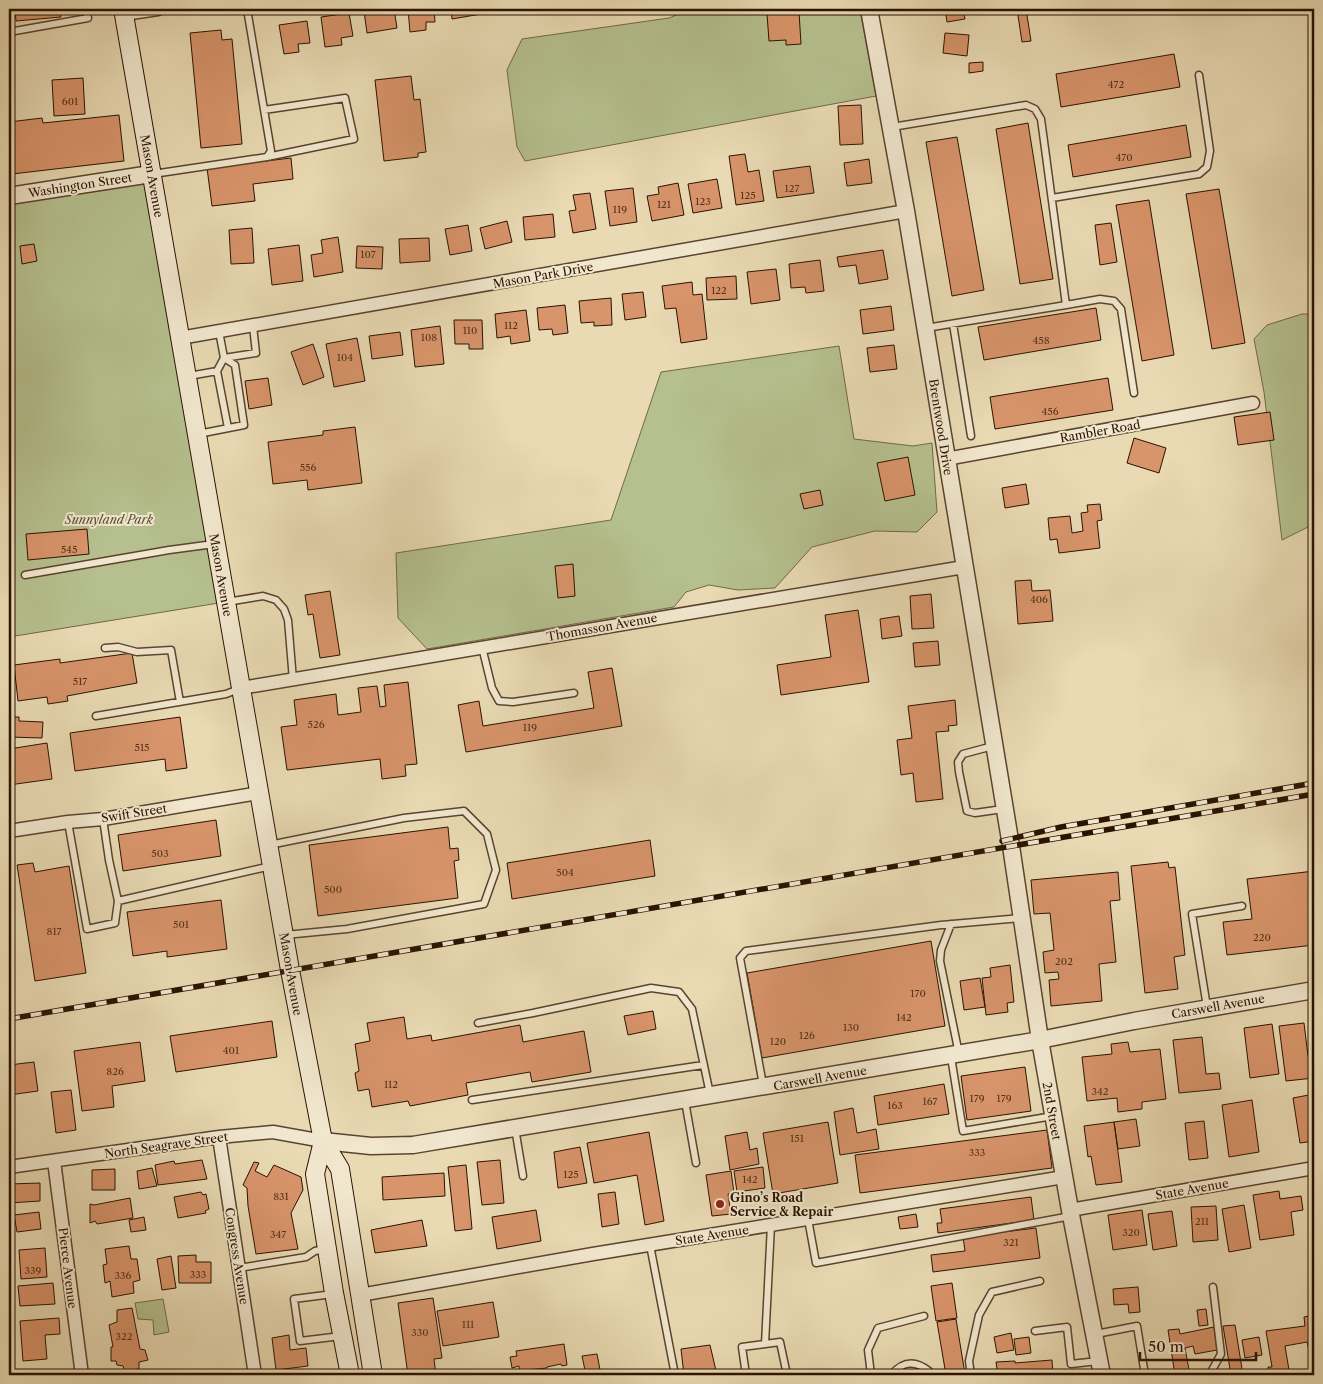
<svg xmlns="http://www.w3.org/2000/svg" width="1323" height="1384" font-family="'Libre Caslon Text',serif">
<rect width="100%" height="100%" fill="#e9dab3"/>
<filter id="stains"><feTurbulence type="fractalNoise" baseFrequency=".004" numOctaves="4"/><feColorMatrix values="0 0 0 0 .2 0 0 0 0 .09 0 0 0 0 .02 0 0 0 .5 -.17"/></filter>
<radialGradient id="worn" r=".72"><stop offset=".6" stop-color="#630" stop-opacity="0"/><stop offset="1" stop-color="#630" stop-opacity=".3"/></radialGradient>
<!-- green -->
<path fill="#b5c08e" stroke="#706948" d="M691,9h169l16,87 -351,65 -8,-14 -10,-77 15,-31 147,-21z
M151,174l74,428 -216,35v-441z
M1302,314h12v210l-32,16 -18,-148 -10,-53 13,-14z
M839,346l15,93 59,7 19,-3 5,69 -20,20 -42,-1 -63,16 -37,41 -37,2 -29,-5 -23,7 -12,15 -247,42 -29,-31 -2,-65 215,-33 50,-148z
M163,1299l6,33 -15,3 -1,-15 -15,-1 -3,-16z"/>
<!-- building -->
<path fill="#d8946a" stroke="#2b1201" d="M15,9h45l1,8 -45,4z
M376,9h18l3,19 -30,5 -3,-22z
M408,9h26l1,13h-9v8l-16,2z
M451,9h29l1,5 -29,5z
M945,9h18l2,10 -18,3z
M1017,9h9l5,32 -9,1z
M799,12l2,32 -15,1v-5l-17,1 -2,-27z
M349,13l4,23 -12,2 1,7 -17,2 -4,-30z
M307,21l3,22 -12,1 1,8 -15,2 -5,-29z
M221,30l1,10 10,-1 10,105 -41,4 -11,-115z
M945,33l24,2 -2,21 -24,-3z
M1174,54l6,33 -119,20 -5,-33z
M983,62v9l-14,2v-10z
M411,76l3,24 6,-1 6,53 -8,1v4l-34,4 -9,-81z
M83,78l2,36 -31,2 -2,-36z
M861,105l2,39 -23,1 -2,-39z
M119,115l5,46 -112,13 -3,-31v-21l33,-4 1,5z
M1028,123l25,156 -33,5 -24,-155z
M1186,125l5,32 -118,20 -5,-32z
M957,137l27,153 -32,6 -26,-154z
M745,154l3,18 11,-2 5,31 -28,4 -7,-49z
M291,158l2,21 -40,5 2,17 -43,5 -5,-38z
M869,159l3,24 -25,3 -3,-23z
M810,166l4,27 -37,5 -4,-27z
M717,179l5,29 -29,5 -5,-29z
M678,183l6,32 -32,6 -5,-25 12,-2 -1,-7z
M633,188l4,34 -27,4 -5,-35z
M1219,189l26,154 -33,6 -26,-155z
M590,193l6,36 -23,4 -4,-22 7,-1 -3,-15z
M1149,200l25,155 -32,6 -26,-156z
M553,214l2,23 -30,3 -2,-23z
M507,221l5,21 -27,7 -5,-21z
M1111,223l6,39 -17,3 -5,-40z
M468,225l4,26 -22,4 -5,-26z
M252,228l2,35 -23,1 -2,-34z
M338,237l5,35 -29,5 -3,-22 12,-2 -2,-13z
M429,238l1,23 -30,2 -1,-24z
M34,244l3,17 -15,3 -2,-18z
M299,245l4,36 -31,4 -4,-36z
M357,246l26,1 -1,22 -26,-1z
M883,250l5,29 -29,5 -3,-19 -17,2 -2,-10z
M820,260l4,31 -18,2 -1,-6 -14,1 -2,-24z
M776,269l4,31 -29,4 -4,-32z
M736,276l1,23 -30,1 -1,-22z
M692,282l1,13 9,-1 5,45 -26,4 -5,-35 -11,1 -3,-23z
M643,292l3,25 -21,3 -3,-26z
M611,298l1,27 -18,1v-4l-13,1 -2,-22z
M565,305l3,28 -15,2 -1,-6 -13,1 -2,-22z
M891,306l3,24 -31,4 -3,-24z
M1096,308l5,32 -117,20 -6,-33z
M526,310l4,31 -19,3 -1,-8 -13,2 -2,-24z
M454,320h28l1,29h-14v-5h-14z
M440,326l4,38 -29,3 -4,-37z
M400,332l3,23 -31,4 -3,-23z
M357,338l8,43 -31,6 -8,-43z
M313,344l11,33 -21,8 -12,-33z
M894,345l3,24 -27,3 -3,-24z
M268,378l4,27 -23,4 -4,-28z
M1108,378l5,32 -118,19 -5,-32z
M1270,412l4,28 -36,5 -4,-28z
M355,427l7,56 -54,7 -1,-10 -34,4 -5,-42 55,-7v-4z
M1134,438l32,10 -7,25 -32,-10z
M908,457l7,38 -30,6 -8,-38z
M1026,484l3,20 -24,4 -3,-20z
M820,490l3,15 -19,4 -4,-15z
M1100,504l2,16 -5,1 3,27 -41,5 -2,-14 -7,1 -2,-22 22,-2 2,17 11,-2 -2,-18 7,-1 -1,-7z
M87,529l2,25 -61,6 -2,-26z
M573,564l2,32 -17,2 -3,-32z
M1031,580l1,11 18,-1 3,31 -35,3 -3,-43z
M330,591l10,64 -20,3 -7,-44 -5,1 -3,-20z
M931,594l3,34 -22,1 -2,-33z
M858,610l11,72 -88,13 -4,-30 54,-8 -6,-42z
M899,616l3,20 -20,3 -2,-20z
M938,641l2,24 -25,2 -2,-24z
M132,653l5,30 -70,13 1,5 -20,3 -1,-7 -29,4 -4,-36 46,-6v4z
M612,668l10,58 -156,26 -8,-47 21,-4 4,25 111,-18 -6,-36z
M408,682l9,82 -12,1 1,11 -24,3 -2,-20 -93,11 -6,-43 16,-2 -3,-25 42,-6 2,21 23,-3 -3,-24 19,-2 3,21 6,-1 -2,-21z
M955,700l2,25 -9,1 1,5 -13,1 7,67 -27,3 -3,-29 -12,2 -4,-35 15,-2 -4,-32z
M9,717h10v4l24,1 -1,16 -33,-1z
M180,717l7,51 -21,3 -1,-12 -90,12 -5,-38z
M47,743l5,36 -43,6v-36z
M216,820l5,36 -98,15 -5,-36z
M448,827l2,22 8,-1 1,12 -5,1 4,37 -140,18 -9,-71z
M650,840l5,36 -143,23 -5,-36z
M1168,862l1,6 6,-1 10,88 -11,2 4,32 -33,4 -14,-127z
M33,863l2,9 34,-6 17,107 -51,8 -18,-116z
M1314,871v74l-87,10 -4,-33 29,-3 -5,-40z
M1118,872l2,28 -10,1 6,61 -17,2 3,37 -51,5 -2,-26 10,-1 -1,-7 -13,1 -2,-21 11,-2 -4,-37 -16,1 -3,-34z
M221,900l6,49 -60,8v-6l-34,5 -6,-44z
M931,941l14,85 -183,32 -15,-85z
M1010,965l4,37 -7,1 1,9 -22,3 -4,-37 9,-1 -1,-9z
M980,978l5,29 -21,3 -4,-29z
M653,1011l3,18 -28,6 -4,-19z
M404,1017l3,22 24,-4 1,6 88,-16 3,17 61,-11 7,41 -59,10 -2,-10 -64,11 2,12 -58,11 -2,-5 -36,6 -3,-18 -11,2 -3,-18 4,-2 -4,-27 15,-3 -3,-18z
M272,1021l5,36 -101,15 -6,-36z
M1304,1023l4,33 6,-1v23l-28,3 -7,-55z
M1272,1024l7,50 -29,4 -6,-50z
M1202,1037l4,37 13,-1 2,16 -42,4 -6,-53z
M140,1042l5,39 -33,5 2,21 -32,4 -8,-60z
M1128,1042l2,10 30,-3 6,50 -24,3v7l-24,3 -1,-14 -30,3 -5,-44 30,-3 -1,-10z
M34,1062l4,29 -29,4v-30z
M1025,1067l6,44 -64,9 -6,-44z
M944,1084l5,30 -71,11 -4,-29z
M71,1090l5,40 -20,3 -5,-41z
M1314,1094v47l-14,2 -7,-45z
M1252,1100l7,52 -30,5 -7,-52z
M853,1108l4,25 19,-4 3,20 -39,6 -6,-43z
M1136,1119l4,27 -22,3 -4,-27z
M1204,1121l4,37 -19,2 -4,-37z
M828,1122l10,61 -65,11 -10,-61z
M1114,1122l8,60 -26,3 -5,-29 -3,1 -4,-31z
M1047,1130l5,38 -192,25 -5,-38z
M649,1132l15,89 -19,4 -8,-50 -43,8 -7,-40z
M747,1132l3,18 7,-2 2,16 -29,6 -5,-34z
M580,1147l7,36 -29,5 -4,-36z
M202,1160l5,19 -49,6 -3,-20 19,-4 1,3z
M500,1160l4,43 -22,2 -5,-43z
M254,1162l5,1 -4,8 12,6 7,-12 27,12 2,13 -12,23 7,36 -42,5 -8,-48 -1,-18 -4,-3z
M466,1165l6,64 -17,2 -7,-64z
M763,1167l2,21 -28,4 -3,-21z
M152,1168l5,18 -18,3 -2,-18z
M115,1169v21h-23v-20z
M731,1171l3,22 -6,1 3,20 -19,2 -6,-41z
M444,1173l1,23 -62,4 -1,-23z
M40,1183v18l-31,2v-19z
M1279,1191l1,8 21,-3 2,14 -12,2 3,23 -34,5 -7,-45z
M201,1192l2,3 3,-1 3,15 -4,2 1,2 -28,5 -4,-21z
M615,1192l4,32 -17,3 -4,-33z
M1031,1197l3,23 -96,13 -1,-10h5l-2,-14z
M130,1198l3,20 -36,6 -2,-3 -5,2v-19l4,1z
M1244,1205l7,43 -22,4 -7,-43z
M1216,1206l2,34 -25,2 -2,-35z
M536,1210l5,31 -44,8 -5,-32z
M1142,1210l5,35 -34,5 -5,-35z
M1172,1211l5,35 -24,4 -5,-36z
M39,1212l2,17 -24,3 -3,-17z
M916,1214l2,13 -18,2 -2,-12z
M144,1217l2,13 -15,2 -2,-12z
M422,1220l5,26 -52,7 -4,-23z
M1036,1228l4,30 -107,14 -2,-17 34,-4 -2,-14z
M129,1246l2,13h6l3,21 -7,2 1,11 -22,4 -2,-16 -5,2 -2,-18 4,-1 -2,-15z
M45,1248l2,29 -26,2 -2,-29z
M196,1255v7h15v21h-32l-1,-27z
M171,1256l5,32 -14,2 -5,-31z
M53,1283l2,21 -35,2 -2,-20z
M952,1283l5,35 -21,3 -5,-35z
M1138,1287l2,25 -11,1 -1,-9 -14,1 -1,-16z
M433,1298l9,60 -8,1 2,16h-28l-10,-72z
M493,1302l6,35 -56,9 -6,-35z
M132,1308l8,41 5,1 3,10 -9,2v7l-14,2 -2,-5 -6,-1 -1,-4h-5v-14h2l-4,-22 8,-3v-12z
M1206,1309l2,16 -9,1 -2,-16z
M1314,1315v34l-5,1 -2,-8 -22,4 4,24h-5l1,5h-16l-1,-8h4l-6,-36 39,-5 -1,-9z
M59,1318l1,16 -15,1 2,24 -24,2 -3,-40z
M956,1319l9,55 -19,1 -9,-53z
M1235,1325l8,50h-12l-8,-49z
M1214,1327l3,23 -22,4 -2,-8 -8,2 5,27h-15l-7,-45 11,-1 1,5z
M1011,1333l3,17 -17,3 -3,-16z
M289,1335l1,15 16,-2 2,18 -32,4 -4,-32z
M1029,1337l2,16 -15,2 -2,-16z
M1259,1337l3,18 -17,3 -3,-18z
M564,1344l3,21 -5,1 -1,-2 -14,3v1l-21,2v2l-6,1 -1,-7 -7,2 -2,-11 7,-1 -1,-5z
M710,1345l7,30h-33l-3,-26z
M597,1354l4,21h-15l-4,-19z
M1052,1360l1,15h-55l-2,-13 19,-1v2z"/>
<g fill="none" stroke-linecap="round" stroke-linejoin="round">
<defs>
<path id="service" d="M9,32l79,-14 -2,-9
M264,110l81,-12 9,41 -87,18
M892,127l134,-22 9,4 6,10 25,186 -140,23
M153,174l114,-17 4,-6 -24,-142
M1052,198l147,-24 8,-7 3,-16 -11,-76
M1066,305l34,-6 14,2 7,8 13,84
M953,324l18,112
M219,331l5,27 -7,13 11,57
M224,358l32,-5 -3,-27
M189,376l28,-5
M198,434l46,-9 -9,-60 -11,-7
M25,575l144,-25 45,-6
M227,602l36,-6 13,4 8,9 4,11 5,60
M482,647l10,41 7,13 14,1 61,-9
M105,648l13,-1 19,5 34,-2 9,52
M96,716l130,-22 13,-5
M993,746l-30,8 -5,8 1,10 8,39 8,2 28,-4
M103,819l6,41 9,41 153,-35
M68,822l19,107 28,-6 3,-22
M269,845l135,-27 60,-7 23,23 9,36 -12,34 -137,25 -62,6
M951,924l-10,26 -1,11 19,93
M1207,1007l-15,-93 50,-8
M478,1023l55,-10 118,-25 28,4 13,17 18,85
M951,1057l12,74 90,-15
M763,1085l-23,-127 6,-7 195,-26 79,-7
M472,1100l231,-35
M685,1101l11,62
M515,1128l8,48
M808,1219l8,44 255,-47
M771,1225l-6,119 15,-2 7,33
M650,1245l25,130
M239,1268l67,-11 9,-6 10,-2
M333,1294l-39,5 6,42 41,-5
M1035,1331l32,-4 4,37 27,-3
M1096,1334l41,-8 8,49
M746,1375l-4,-28 23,-3
M871,1375l-3,-25 10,-22 46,-12
M891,1375c11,-13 23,-16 38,-4v4
M971,1375l-2,-14 10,-46 13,-23 48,-11
M1211,1375v-3l10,-18 -8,-67
M1302,1375l12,-2"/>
<path id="minor" d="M124,14l34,-5
M180,338l726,-127
M946,459l307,-56
M241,688l723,-121
M9,831l59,-9 35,-3 156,-26
M219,1137l36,238
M54,1161l28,214
M9,1167l210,-30 54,-5 50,9
M1070,1210l244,-42
M360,1295l233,-41 471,-77"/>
<path id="tertiary" d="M869,9l37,202 105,635 29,194 30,170 32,165
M9,196l142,-22
M323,1141l48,5 42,-1 627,-105 94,-19 180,-31"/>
<path id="secondary" d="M123,9l167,961 33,171 17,28 33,206
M323,1141l-8,33 19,119 16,82"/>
</defs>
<!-- service casing -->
<use href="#service" stroke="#5a442e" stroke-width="9"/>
<!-- minor casing -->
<use href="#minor" stroke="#5a442e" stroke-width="15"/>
<!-- tertiary casing -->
<use href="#tertiary" stroke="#5a442e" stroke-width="19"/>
<!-- secondary casing -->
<use href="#secondary" stroke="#2b1201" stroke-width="20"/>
<!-- service -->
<use href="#service" stroke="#f1e7ce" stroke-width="6"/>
<!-- minor -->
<use href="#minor" stroke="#f1e7ce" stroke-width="12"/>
<!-- tertiary -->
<use href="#tertiary" stroke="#f1e7ce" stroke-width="16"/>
<!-- secondary -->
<use href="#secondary" stroke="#f1e7ce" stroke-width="18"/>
<defs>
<path id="rail" d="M1002,841l59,-14 253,-44
M9,1019l1305,-225"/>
</defs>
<!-- rail casing -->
<use href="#rail" stroke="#2b1201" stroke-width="5.5"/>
<!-- rail -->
<use href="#rail" stroke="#f1e7ce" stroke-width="4" stroke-dasharray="11" stroke-linecap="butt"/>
</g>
<!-- markers -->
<circle fill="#8f2418" stroke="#f1e7ce" stroke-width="2" cx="720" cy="1204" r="5"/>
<g text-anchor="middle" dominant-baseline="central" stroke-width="4" stroke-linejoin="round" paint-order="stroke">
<!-- number labels -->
<g font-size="10" fill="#56321b">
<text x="1116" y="84">472</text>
<text x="70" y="101">601</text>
<text x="1124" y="157">470</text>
<text x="792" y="188">127</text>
<text x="748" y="195">125</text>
<text x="703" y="201">123</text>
<text x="664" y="204">121</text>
<text x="620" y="209">119</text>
<text x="368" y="254">107</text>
<text x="719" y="290">122</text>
<text x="511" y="325">112</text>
<text x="470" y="330">110</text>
<text x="429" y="337">108</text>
<text x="1041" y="340">458</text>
<text x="345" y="357">104</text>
<text x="1050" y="411">456</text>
<text x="308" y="467">556</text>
<text x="69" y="549">545</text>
<text x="1039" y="599">406</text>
<text x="80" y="681">517</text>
<text x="316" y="724">526</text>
<text x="530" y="727">119</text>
<text x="142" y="747">515</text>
<text x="160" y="853">503</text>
<text x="565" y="872">504</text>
<text x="333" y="889">500</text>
<text x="181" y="924">501</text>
<text x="54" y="931">817</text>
<text x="1262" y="937">220</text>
<text x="1064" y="961">202</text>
<text x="918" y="993">170</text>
<text x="904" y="1017">142</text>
<text x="851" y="1027">130</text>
<text x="807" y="1035">126</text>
<text x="778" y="1041">120</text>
<text x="231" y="1050">401</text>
<text x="115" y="1071">826</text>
<text x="391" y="1084">112</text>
<text x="1100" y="1091">342</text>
<text x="977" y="1098">179</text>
<text x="1004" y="1098">179</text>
<text x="930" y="1101">167</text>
<text x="895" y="1105">163</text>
<text x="797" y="1138">151</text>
<text x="977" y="1152">333</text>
<text x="571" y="1174">125</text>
<text x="750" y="1179">142</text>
<text x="281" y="1196">831</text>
<text x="1202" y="1221">211</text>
<text x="1131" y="1232">320</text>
<text x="278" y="1234">347</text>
<text x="1011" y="1242">321</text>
<text x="33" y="1270">339</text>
<text x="198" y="1274">333</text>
<text x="123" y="1275">336</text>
<text x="468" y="1324">111</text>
<text x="420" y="1332">330</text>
<text x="124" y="1336">322</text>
</g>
<!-- street labels -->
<g font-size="12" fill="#2b1201" stroke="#f1e7ce">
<text transform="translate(152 176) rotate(80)">Mason Avenue</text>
<text transform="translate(80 185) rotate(-9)">Washington Street</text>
<text transform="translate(543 275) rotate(-10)">Mason Park Drive</text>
<text transform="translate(941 427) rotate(81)">Brentwood Drive</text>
<text transform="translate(1100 431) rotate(-10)">Rambler Road</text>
<text transform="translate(221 575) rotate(80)">Mason Avenue</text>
<text transform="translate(602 627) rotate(-10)">Thomasson Avenue</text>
<text transform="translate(134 813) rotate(-9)">Swift Street</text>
<text transform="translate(291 974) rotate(80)">Mason Avenue</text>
<text transform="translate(1218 1006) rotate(-10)">Carswell Avenue</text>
<text transform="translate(820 1078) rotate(-10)">Carswell Avenue</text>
<text transform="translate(1052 1111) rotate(80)">2nd Street</text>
<text transform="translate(166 1145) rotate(-8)">North Seagrave Street</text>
<text transform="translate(1192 1189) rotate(-10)">State Avenue</text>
<text transform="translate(712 1235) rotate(-9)">State Avenue</text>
<text transform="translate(237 1256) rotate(81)">Congress Avenue</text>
<text transform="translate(68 1268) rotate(83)">Pierce Avenue</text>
</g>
<!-- park labels -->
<g font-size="12" font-style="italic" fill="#5b4f32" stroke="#f1e7ce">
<text x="109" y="519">Sunnyland Park</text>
</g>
<!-- poi labels -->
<g font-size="12" font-weight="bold" fill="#2b1201" stroke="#f1e7ce" text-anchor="start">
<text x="730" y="1197">Gino’s Road<tspan x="730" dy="14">Service &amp; Repair</tspan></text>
</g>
</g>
<!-- margin -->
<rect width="1323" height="1384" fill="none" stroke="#e9dab3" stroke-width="30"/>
<rect x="10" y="10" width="1303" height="1364" fill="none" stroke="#2b1201" stroke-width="2.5"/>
<rect x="15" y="15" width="1293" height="1354" fill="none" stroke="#2b1201"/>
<!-- scale -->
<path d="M1140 1352v8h116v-8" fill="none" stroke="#2b1201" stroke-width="2.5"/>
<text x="1148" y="1352" font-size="15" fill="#2b1201" stroke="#f1e7ce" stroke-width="4" paint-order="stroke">50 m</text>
<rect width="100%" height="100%" filter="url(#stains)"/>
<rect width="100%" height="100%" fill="url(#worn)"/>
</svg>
